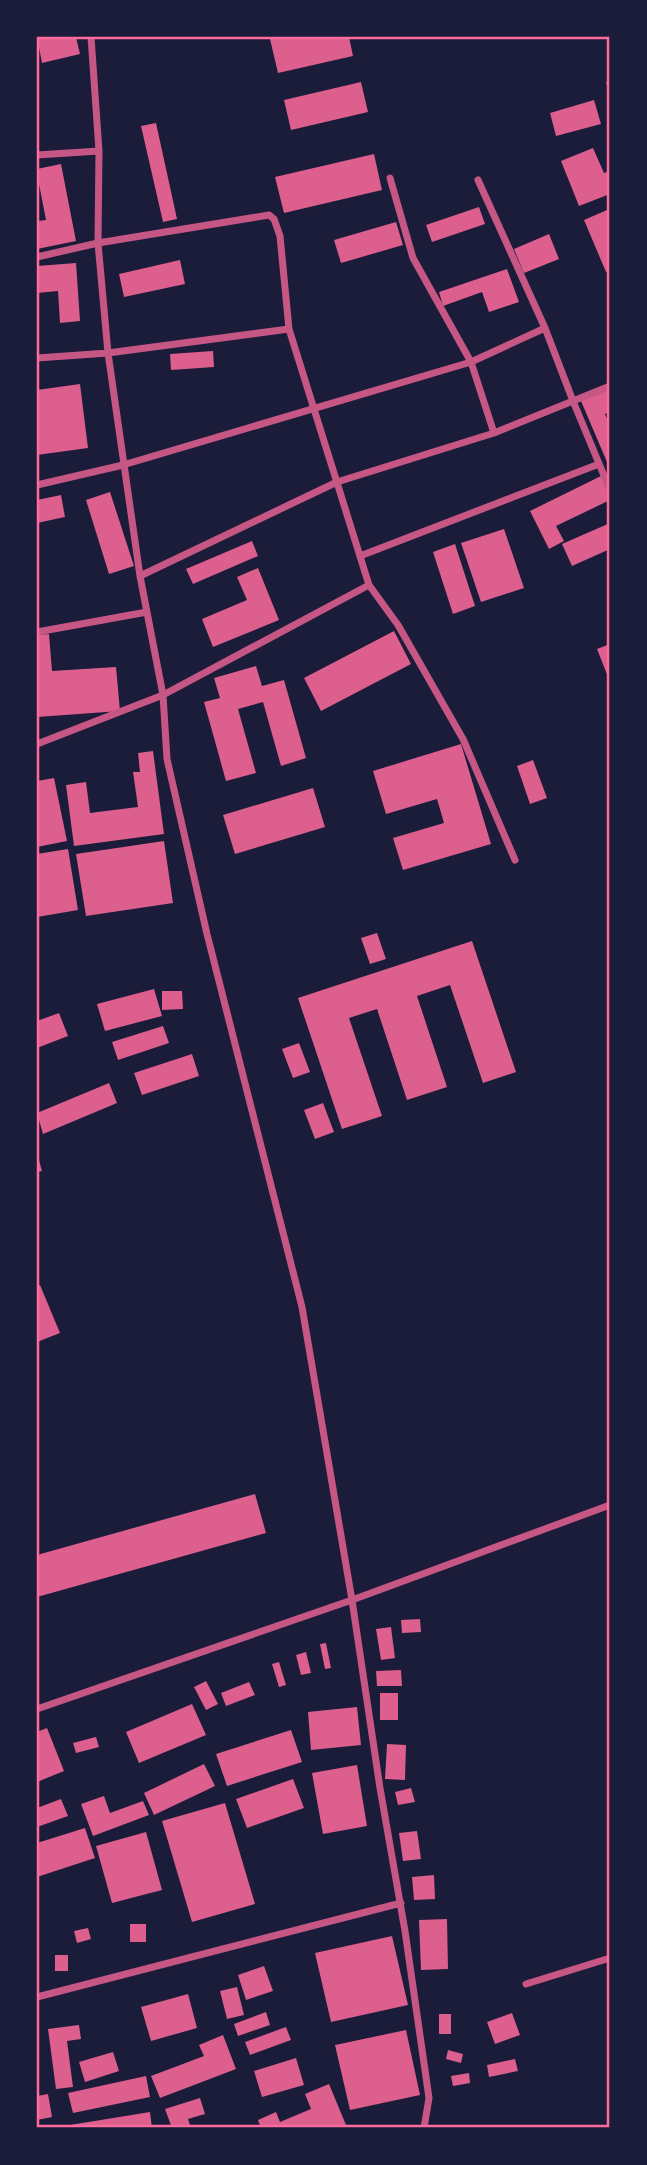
<svg xmlns="http://www.w3.org/2000/svg" width="647" height="2165" font-family="Roboto,sans-serif">
<rect width="100%" height="100%" fill="#1b1b3a"/>
<!-- building -->
<path fill="#dd5f8e" d="M37,37h39l4,17 -38,9z
M278,37h71l4,19 -75,17 -8,-34z
M361,82l7,30 -77,18 -7,-30z
M594,100l7,24 -45,12 -6,-23z
M156,123l21,96 -14,3 -22,-96z
M593,148l11,25 6,-2v23l-31,12 -18,-45z
M374,154l8,36 -98,23 -9,-36z
M61,164l15,77 -39,8v-28l9,-1 -7,-36 -2,1v-16z
M479,207l6,17 -53,18 -6,-17z
M607,210l3,8v52l-4,2 -22,-52z
M396,222l7,23 -62,18 -7,-23z
M549,234l10,25 -35,14 -10,-24z
M180,260l5,24 -61,13 -5,-23z
M76,263l4,58 -20,2 -2,-32 -21,2v-27z
M507,269l12,33 -30,10 -7,-20 -39,14 -4,-14z
M213,351l1,16 -43,3 -1,-16z
M80,384l8,64 -51,7v-65z
M610,389v23l-5,2 5,12v34l-3,2 -26,-61z
M601,476l9,19v5l-54,26 8,15 -15,8 -19,-38z
M110,492l24,74 -25,8 -23,-74z
M61,495l4,22 -28,6v-23z
M610,523v26l-38,17 -10,-22z
M504,529l20,59 -43,14 -20,-59z
M252,541l6,15 -65,28 -7,-15z
M455,544l20,62 -22,8 -20,-62z
M258,568l21,52 -66,27 -11,-28 45,-19 -10,-23z
M394,631l17,33 -90,47 -17,-33z
M49,634l3,37 64,-4 4,44 -83,6v-82z
M610,644v38l-13,-33z
M256,666l6,20 22,-6 22,78 -25,8 -18,-64 -25,7 18,64 -30,8 -22,-79 16,-4 -6,-20z
M461,744l30,100 -88,26 -10,-32 51,-15 -7,-24 -51,15 -13,-43z
M153,751l11,83 -90,12 -8,-61 20,-3 4,31 48,-6 -5,-35h7l-2,-19z
M533,760l14,38 -17,6 -13,-38z
M54,778l13,63 -30,6v-66z
M313,788l12,39 -90,27 -12,-39z
M164,841l9,62 -87,13 -10,-62z
M68,849l10,61 -41,7v-63z
M377,933l9,26 -16,5 -9,-26z
M472,941l44,131 -33,11 -33,-98 -33,11 30,91 -40,13 -30,-91 -28,9 33,98 -40,13 -44,-131z
M154,989l8,27 -57,15 -8,-27z
M162,991h20l1,18 -21,1z
M59,1013l9,23 -31,12v-27z
M163,1026l6,17 -51,17 -6,-18z
M299,1043l11,29 -17,6 -11,-29z
M192,1054l7,22 -57,19 -8,-22z
M109,1083l8,20 -74,31 -6,-21z
M323,1103l11,29 -19,7 -11,-29z
M37,1153l5,18 -5,1z
M40,1285l20,48 -23,9v-56z
M255,1494l11,39 -229,64v-42z
M420,1619l1,13 -19,1 -1,-13z
M391,1627l4,31 -14,2 -5,-31z
M326,1643l5,25 -6,1 -5,-25z
M306,1652l5,21 -10,2 -5,-20z
M279,1662l7,23 -7,2 -7,-23z
M401,1670l1,16h-25l-1,-15z
M206,1681l12,23 -12,6 -12,-23z
M249,1682l6,13 -29,11 -5,-13z
M380,1693h18v27h-18z
M192,1704l14,31 -67,28 -13,-31z
M357,1707l4,38 -50,5 -3,-38z
M47,1728l17,43 -27,11v-50z
M291,1730l11,32 -75,24 -11,-32z
M96,1737l3,10 -23,6 -3,-10z
M387,1744l19,1 -1,35 -20,-1z
M204,1764l11,22 -61,29 -10,-22z
M357,1765l10,61 -44,8 -11,-61z
M293,1779l11,29 -57,20 -11,-29z
M411,1788l4,14 -17,3 -3,-13z
M104,1796l6,17 33,-12 6,14 -56,21 -12,-32z
M61,1799l7,17 -31,11v-19z
M225,1803l30,101 -63,18 -30,-101z
M85,1828l10,30 -58,19v-34z
M417,1831l4,28 -18,2 -4,-28z
M146,1832l16,58 -50,13 -16,-57z
M434,1875l1,24 -21,1 -2,-23z
M447,1919l1,50 -27,1 -2,-50z
M130,1924h16v18h-16z
M88,1928l3,11 -14,4 -3,-12z
M392,1936l16,69 -77,17 -16,-69z
M55,1955h13v16h-13z
M264,1966l9,25 -27,9 -8,-25z
M237,1987l7,28 -17,4 -7,-28z
M188,1994l9,34 -46,13 -10,-34z
M266,2012l4,13 -32,11 -4,-12z
M512,2013l8,22 -25,9 -8,-22z
M439,2014h12v20h-12z
M79,2025l2,14 -14,2 6,46 -17,2 -8,-60z
M286,2027l5,13 -41,15 -5,-13z
M406,2030l14,65 -70,15 -15,-65z
M223,2035l13,34 -76,29 -9,-22 53,-20 -5,-11z
M448,2050l15,4 -2,9 -15,-4z
M113,2052l6,19 -34,11 -6,-20z
M296,2058l8,27 -42,12 -8,-26z
M515,2059l3,12 -29,6 -2,-12z
M469,2073l1,10 -17,3 -2,-10z
M146,2076l4,21 -77,16 -5,-20z
M329,2084l17,41 -7,3h-78l-3,-8 18,-8 4,10 31,-13 -6,-15z
M48,2094l4,23 -15,3v-24z
M200,2098l5,16 -17,5 3,9h-19l-7,-19z
M150,2112l2,16h-81l-1,-3z"/>
<g fill="none" stroke-linecap="round" stroke-linejoin="round">
<!-- path -->
<path stroke="#ff6b9d" stroke-width="3.5" d="M608,83l2,5"/>
<!-- minor -->
<path stroke="#c65784" stroke-width="7" d="M91,37l8,114 -1,92 10,110 32,223 23,119 4,64 40,175 95,373 50,293 28,188 25,143 24,167 -5,30
M37,155l62,-4
M390,178l23,80 58,104 23,71
M478,180l67,148 28,73 37,89
M37,257l61,-14 171,-28 5,4 6,17 9,93 80,256
M37,358l71,-5 181,-24
M37,485l86,-20 348,-103 74,-34
M360,556l239,-92
M140,576l197,-94 157,-49 116,-47
M37,632l110,-20
M37,744l126,-49 206,-110 29,40 65,114 52,121
M37,1709l315,-109 258,-95
M526,1984l84,-26
M37,1997l364,-94"/>
</g>
<!-- border -->
<rect width="647" height="2165" fill="none" stroke="#1b1b3a" stroke-width="77"/>
<rect x="38" y="38" width="570" height="2088" fill="none" stroke="#ff6b9d" stroke-width="2.5"/>
</svg>
